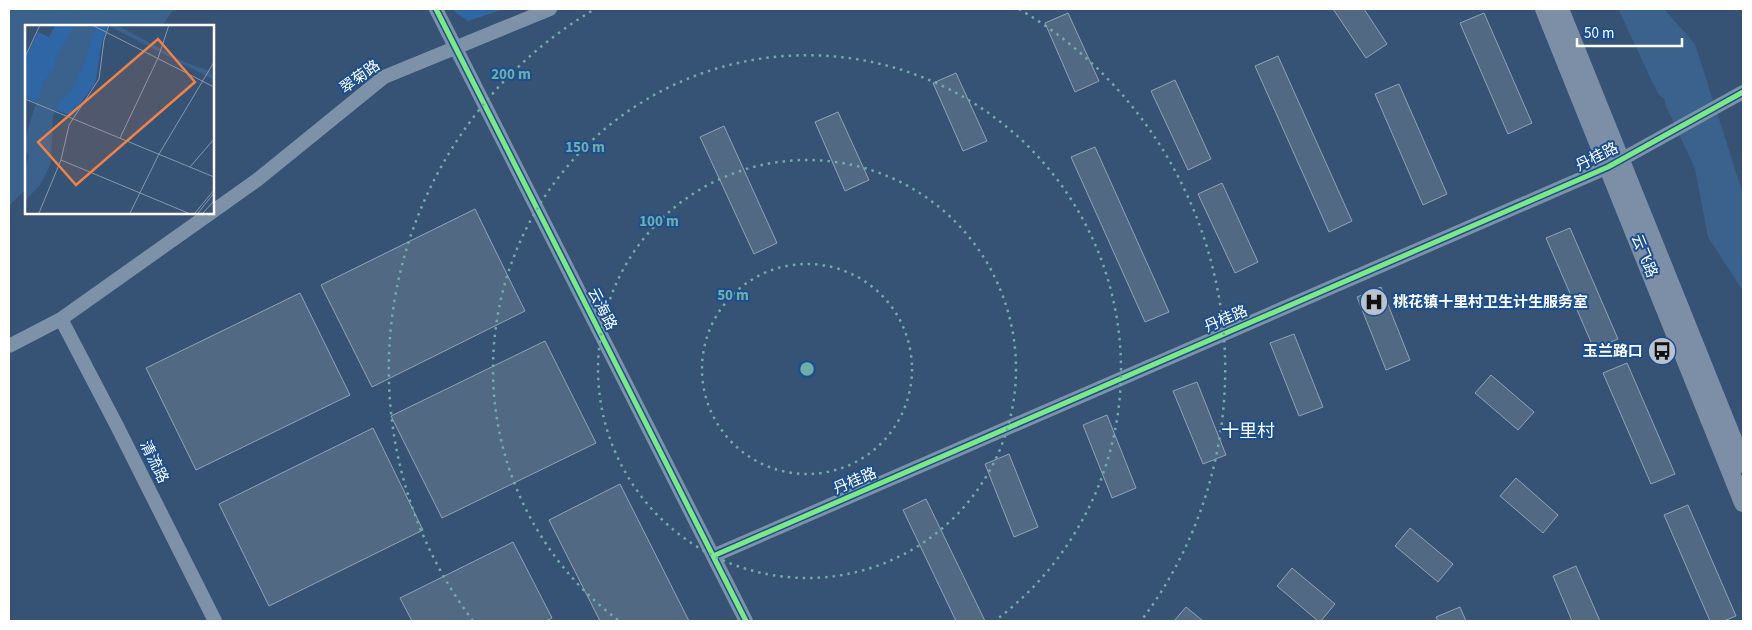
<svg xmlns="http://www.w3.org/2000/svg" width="1752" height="630" font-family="'Source Sans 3','Noto Sans SC',sans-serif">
<rect width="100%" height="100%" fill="#365274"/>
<!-- green -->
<path fill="#2f66a5" d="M453,9h51l-36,12 -13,-9z"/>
<!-- water -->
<path fill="#3b618d" d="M9,9h165l-12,17h-136v163l-17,17z
M1620,9h44l31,35 48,150v97l-35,-54 -13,-68 -29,-63 -15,-63z"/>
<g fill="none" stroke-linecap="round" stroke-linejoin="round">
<!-- river -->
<path stroke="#3b618d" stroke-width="25" d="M1632,9l36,77"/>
</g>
<!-- building -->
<path fill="#526984" stroke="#92a2b6" d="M1333,9h31l23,35 -21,14z
M1068,13l31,68 -24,11 -30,-69z
M1484,13l48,110 -24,11 -48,-111z
M1278,56l74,165 -23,11 -74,-166z
M956,73l31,68 -24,10 -30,-68z
M1175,80l36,79 -23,11 -37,-79z
M1399,84l48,110 -24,11 -48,-111z
M838,112l31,68 -24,11 -30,-69z
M724,126l53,117 -23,11 -54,-117z
M1095,147l74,165 -24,10 -74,-165z
M1222,183l36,79 -23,11 -37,-79z
M475,209l50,102 -153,76 -51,-102z
M1570,228l48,111 -24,10 -48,-111z
M1381,287l29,73 -24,10 -29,-73z
M300,293l50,102 -154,75 -50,-102z
M1294,334l29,73 -24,9 -29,-73z
M545,341l51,102 -154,75 -51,-102z
M1627,363l48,111 -24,10 -48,-111z
M1491,375l43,37 -16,18 -43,-37z
M1197,382l29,73 -23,9 -30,-73z
M1107,415l29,73 -24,10 -29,-73z
M373,428l50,102 -154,76 -50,-102z
M1009,454l29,73 -24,10 -29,-73z
M1516,478l42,37 -15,18 -43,-37z
M620,484l69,137h-89l-51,-101z
M926,499l59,122h-29l-53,-111z
M1688,505l48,111 -12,5h-14l-46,-106z
M1410,528l43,36 -15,18 -43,-36z
M513,542l39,76 -6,3h-134l-12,-23z
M1576,566l24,55h-28l-19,-45z
M1292,568l43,36 -14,17h-3l-41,-35z
M1186,607l17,14h-29z
M1460,607l6,14h-28l-2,-4z"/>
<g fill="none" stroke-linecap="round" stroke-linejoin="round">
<!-- minor -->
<path stroke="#7d92a8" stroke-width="14" d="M436,9l310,612
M212,212l45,-32 127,-103 166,-68
M61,319l56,107 98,195
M9,346l52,-27 151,-107
M713,556l895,-389 135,-75"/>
<!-- major -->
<path stroke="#7d8ea7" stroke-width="18" d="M1544,9l199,494
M1560,9l183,455"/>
<defs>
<path id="cycleway" d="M436,9l310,612
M713,556l895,-389 135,-75"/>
</defs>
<!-- cycleway casing -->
<use href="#cycleway" stroke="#1b4f8f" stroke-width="8"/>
<!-- cycleway -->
<use href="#cycleway" stroke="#7ce984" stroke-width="5"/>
</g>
<!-- distance rings -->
<g fill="none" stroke="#6fada8" stroke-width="2.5" stroke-dasharray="2.5 5">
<circle cx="807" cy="369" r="105"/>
<circle cx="807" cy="369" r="209"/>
<path d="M618 620A314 314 0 1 1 996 620"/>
<path d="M473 621A418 418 0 0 1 595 9M1019 9A418 418 0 0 1 1141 621"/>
</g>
<!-- icons -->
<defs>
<symbol id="hospital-disc" viewBox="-11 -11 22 22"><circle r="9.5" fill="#b9c2ce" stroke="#1b4f8f"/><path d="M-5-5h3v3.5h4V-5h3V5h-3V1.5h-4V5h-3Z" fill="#111"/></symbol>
<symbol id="bus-disc" viewBox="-11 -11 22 22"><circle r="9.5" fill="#b9c2ce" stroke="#1b4f8f"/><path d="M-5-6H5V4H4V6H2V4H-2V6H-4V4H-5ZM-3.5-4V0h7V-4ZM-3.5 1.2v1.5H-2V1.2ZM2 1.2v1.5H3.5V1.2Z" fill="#111"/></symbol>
</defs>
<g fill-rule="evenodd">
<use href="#hospital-disc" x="1358" y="286" width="32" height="32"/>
<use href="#bus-disc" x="1646" y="335" width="32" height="32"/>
</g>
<g text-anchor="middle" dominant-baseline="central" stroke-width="4" stroke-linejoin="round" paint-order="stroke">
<!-- street labels -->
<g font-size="15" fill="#fff" stroke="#1b4f8f">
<text transform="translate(360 77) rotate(-36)">翠菊路</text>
<text transform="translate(1597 157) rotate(-26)">丹桂路</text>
<text transform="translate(1644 256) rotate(68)">云飞路</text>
<text transform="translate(602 309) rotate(63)">云海路</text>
<text transform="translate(1226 319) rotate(-23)">丹桂路</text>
<text transform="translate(154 462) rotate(64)">清流路</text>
<text transform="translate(855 481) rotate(-23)">丹桂路</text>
</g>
<!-- poi labels -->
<g font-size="15" font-weight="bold" fill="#fff" stroke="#1b4f8f" text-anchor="start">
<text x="1393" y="302">桃花镇十里村卫生计生服务室</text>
<text x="1643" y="351" text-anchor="end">玉兰路口</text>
</g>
<!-- quarter labels -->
<g font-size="18" fill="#fff" stroke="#1b4f8f">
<text x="1248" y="431">十里村</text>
</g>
</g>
<!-- overview -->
<g transform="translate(25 25)">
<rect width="189" height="189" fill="#365274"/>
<path d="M30,0h53l-6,17 -7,42 -24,32 -46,-18v-40l13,-26 11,5z" fill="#2f66a5"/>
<path d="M51,0h19l-8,31 -14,33 -15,16 -5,11 -2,47 -10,21 -16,17v-33l4,-13 -4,-3v-12l8,-28 10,-29 12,-16 1,-10zM82,0l12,1 65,36 26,9 4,9z" fill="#3b618d"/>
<path fill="none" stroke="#8697ac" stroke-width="1" d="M67,0l122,62M0,32l15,-32M0,74l189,78M95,113l38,-80 11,-33M36,135l127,53M165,142l24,-28M14,188l22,-53 8,-35 30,-46 5,-39 5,-15M105,188l29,-59 55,-92M170,188l19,-23M173,188l16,-20M178,188l11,-12"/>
<path fill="#ee8249" fill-opacity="0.15" stroke="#ee8249" stroke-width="2.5" d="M133,14l37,43 -119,103 -38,-43z"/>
<rect width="189" height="189" fill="none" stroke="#fff" stroke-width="2.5"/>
</g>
<circle cx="807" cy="369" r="8" fill="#6fada8" stroke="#1b4f8f" stroke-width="2.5"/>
<g font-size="15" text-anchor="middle" font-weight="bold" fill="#6fada8" stroke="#1b4f8f" stroke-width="4" stroke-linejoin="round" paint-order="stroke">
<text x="511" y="79">200 m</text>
<text x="585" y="152">150 m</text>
<text x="659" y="226">100 m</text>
<text x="733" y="300">50 m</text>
</g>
<!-- border -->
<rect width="1752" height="630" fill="none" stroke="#ffffff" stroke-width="20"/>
<!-- scale -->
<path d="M1577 38v8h105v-8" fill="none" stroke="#ffffff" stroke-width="2.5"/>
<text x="1584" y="38" font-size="15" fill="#ffffff" stroke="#1b4f8f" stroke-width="4" paint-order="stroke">50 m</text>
</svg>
